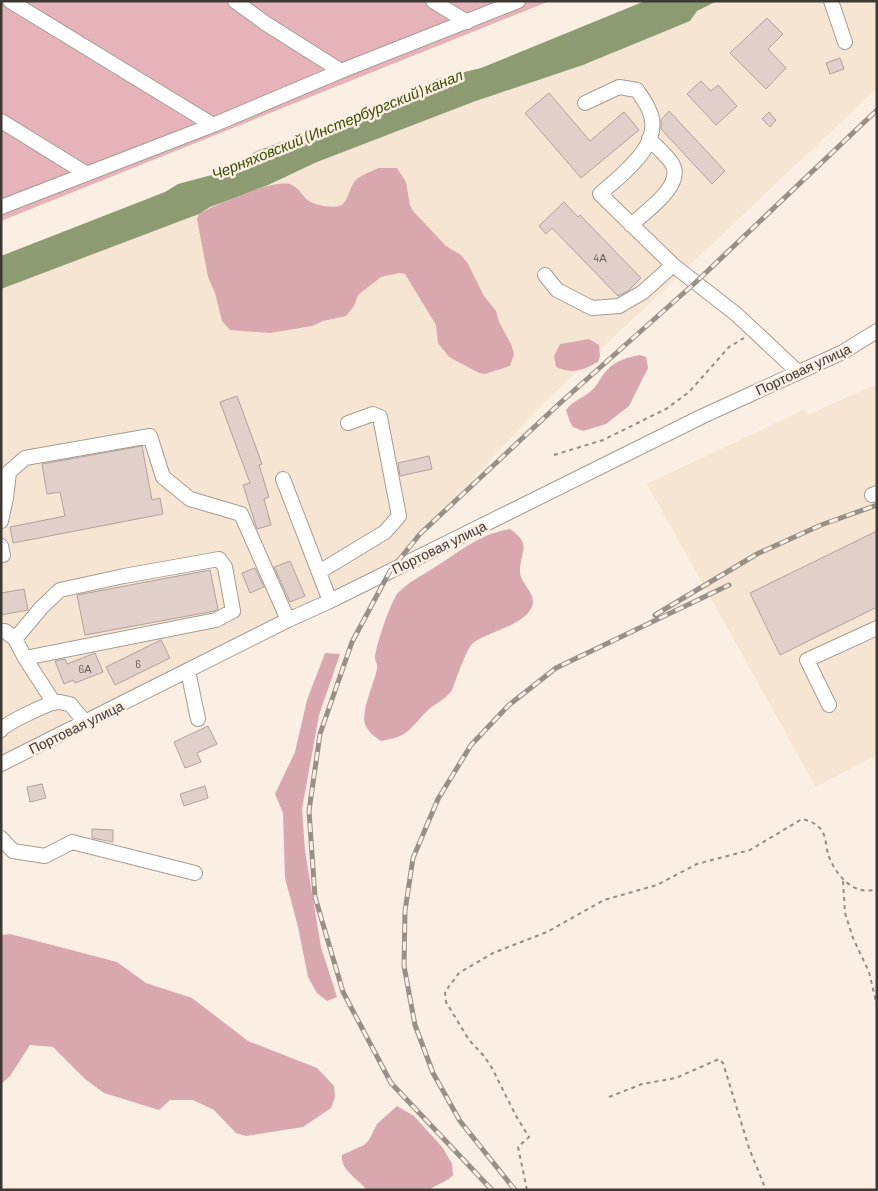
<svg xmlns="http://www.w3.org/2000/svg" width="878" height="1191" font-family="Barlow,sans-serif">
<rect width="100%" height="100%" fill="#fbefe3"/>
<!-- built -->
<path fill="#f7e5d3" d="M717,1h160v87l-333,315 -145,155 -398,203v-472l198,-75 11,-7 19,-6 88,-39 156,-60 110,-37 107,-44 7,-10z
M877,384v371l-61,32 -169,-303 158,-75 2,6z"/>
<!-- green -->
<path fill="#e6b3ba" d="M1,1h549l-549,220z"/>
<!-- forest -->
<path fill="#d9a7ae" d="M378,168h19l9,14 4,23 3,6 33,35 15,9 7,9 16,32 12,15 3,11 12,22 3,10 -4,12 -25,8 -6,-1 -30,-16 -11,-14 -2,-18 -31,-51 -6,-1 -18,4 -23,18 -4,11 -8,10 -23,5 -11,5 -42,7 -40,-3 -8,-9 -7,-28 -7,-16 -11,-58 2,-5c15,-9 78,-37 93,-29 7,3 11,12 17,16 6,4 22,7 30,5 9,-2 10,-18 16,-25 5,-6 16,-9 23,-13z
M589,339l10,6 1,11 -2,6c-15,8 -25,13 -42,5l-2,-11 6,-12z
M640,355l6,2 2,11 -19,38 -23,18 -23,7 -10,-4 -3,-5 -4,-12c6,-9 17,-12 25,-19 5,-4 8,-10 12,-16 9,-13 21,-17 37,-20z
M510,529c22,16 11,20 10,41 -1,12 12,19 13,31 0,23 -48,31 -61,43 -6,6 -16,36 -20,46 -6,9 -16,13 -24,20 -19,19 -18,26 -47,31 -6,-4 -13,-9 -16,-17 -4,-14 9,-40 12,-55 1,-5 -2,-7 -2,-11 0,-10 16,-58 23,-65 10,-11 25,-18 37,-26 26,-16 44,-33 75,-38z
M325,653l15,1 -21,61 -17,94 3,42 16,96 16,50 -10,4 -10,-8 -9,-16 -10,-50 -13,-49 -2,-65 -8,-19 20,-42 12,-52z
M10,934l107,28 29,21 46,15 56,43 69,27 17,18 1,11 -4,11 -28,19 -57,9 -10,-3 -22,-23 -21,-10h-23l-11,10 -55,-17 -19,-14 -32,-32 -23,-2 -20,31 -9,8v-149z
M397,1106l17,10 29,32 9,16 1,11c-6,7 -16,9 -24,15h-62c-9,-11 -27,-20 -25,-35l22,-10 5,-5 8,-16z"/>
<!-- water -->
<path fill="#8d9b72" d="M645,1h72l-20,10 -7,10 -107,44 -110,37 -156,60 -49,23 -58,22 -11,7 -198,75v-33l164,-64 13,-8 45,-12 34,-21 24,-9 30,-7 56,-23 72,-34 42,-10z"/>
<!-- building -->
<path fill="#e1cfca" stroke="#b1a09b" d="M767,18l16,16 -15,15 18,19 -20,21 -36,-36z
M840,58l4,11 -14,5 -4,-11z
M701,81l10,10 7,-6 19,21 -21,19 -29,-31z
M549,93l41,48 34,-29 15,18 -58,48 -56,-65z
M669,111l56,60 -13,13 -51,-55v-9z
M769,112l7,8 -6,7 -8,-8z
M564,202l14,15 2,-2 61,63 -13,13 -10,5 -66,-68 -6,6 -7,-8z
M237,396l25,68 -3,1 10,32 -5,2 7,26 -14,4 -14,-44 7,-2 -30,-81z
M142,446l10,54 8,-2 3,16 -150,29 -3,-16 55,-11 -5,-24 -13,2 -5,-30z
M429,456l3,13 -32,7 -2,-13z
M877,531v76l-97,48 -30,-62z
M290,561l15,35 -15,6 -16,-35z
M255,568l9,19 -14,6 -8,-20z
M210,570l8,39 -3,2 -130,24 -8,-40z
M24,589l4,21 -27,5v-22z
M161,640l9,18 -55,27 -9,-18z
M95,653l8,19 -28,11 -2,-3 -9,4 -9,-23 10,-2 2,5z
M208,726l9,18 -20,9 4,9 -16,6 -11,-26z
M42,784l4,14 -16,4 -3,-15z
M205,786l3,12 -24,8 -4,-12z
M92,829l21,1v12l-21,-4z"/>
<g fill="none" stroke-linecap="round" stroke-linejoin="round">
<defs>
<path id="minor" d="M10,1l203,124
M235,1l30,22 76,48
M433,1l34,21
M831,1l14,41
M585,103l34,-16 18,3c4,6 9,13 12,20 16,34 -27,64 -49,84l73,71 63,49 62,58
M1,121l86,53
M1,207l212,-82 128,-54 177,-70
M631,225c15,-14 56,-41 40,-63 -6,-8 -15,-16 -22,-23
M545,275l12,15 35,18 27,-2 24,-14 30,-27
M283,479l47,122
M872,495l5,-2
M1,521l5,-23 3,-26 16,-14 125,-22 13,41 27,22 51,15 47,106
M1,546l2,9h-2
M319,572l66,-40 14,-16 -19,-99 -7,-3 -25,9
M1,631h4l10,8 10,19 29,45
M15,639l27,-32 18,-17 64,-14 95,-17 6,8 8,44 -17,9 -191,38
M188,671l10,48
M829,705l-22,-45 70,-32
M1,730c5,-7 49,-28 57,-28 4,0 9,2 12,2l15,18
M1,764l287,-144 42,-19 373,-185 140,-64 34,-21
M1,838l12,13 32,5 27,-14 123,31"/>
</defs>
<!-- minor casing -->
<use href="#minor" stroke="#a79c91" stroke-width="16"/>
<!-- path -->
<path stroke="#948c84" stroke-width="2" stroke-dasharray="4 4" stroke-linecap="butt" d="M554,455l49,-15 63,-31 23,-17 40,-45 15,-9
M843,881l2,32 8,25 16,34 8,34
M609,1097l33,-13 34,-6 43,-19 4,4 26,85 17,42
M527,1190l-9,-43 11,-10 -13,-21 -24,-48 -8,-12 -15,-16 -23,-38 -1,-10 14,-19 34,-20 54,-21 57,-32 53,-15 40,-21 53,-14 52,-31c8,2 16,5 20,12 4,6 4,16 6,23 7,20 25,43 49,35"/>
<!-- minor -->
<use href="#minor" stroke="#fff" stroke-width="14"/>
<defs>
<path id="rail" d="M655,615l102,-61 64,-29 56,-20
M492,1190l-101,-107 -48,-91 -28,-95 -6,-86 11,-77 32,-92 38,-71 30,-37 139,-130 137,-122 181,-172
M515,1190l-55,-69 -27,-48 -18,-48 -11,-59 1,-55 8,-53 25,-59 33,-54 38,-40 47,-37 173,-83"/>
</defs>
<!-- rail casing -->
<use href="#rail" stroke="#989087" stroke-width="5"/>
<!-- rail -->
<use href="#rail" stroke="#fbefe3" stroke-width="3" stroke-dasharray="9" stroke-linecap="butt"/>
</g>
<g text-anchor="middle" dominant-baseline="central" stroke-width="5" stroke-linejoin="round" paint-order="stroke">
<!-- number labels -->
<g font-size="11" fill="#665e59">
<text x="600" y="257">4А</text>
<text x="138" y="663">6</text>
<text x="85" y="668">6А</text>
</g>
<!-- street labels -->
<g font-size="14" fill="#3d3833" stroke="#fbefe3">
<text transform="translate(803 369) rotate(-25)">Портовая улица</text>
<text transform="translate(439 547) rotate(-26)">Портовая улица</text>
<text transform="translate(76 727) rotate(-26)">Портовая улица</text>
</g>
<!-- water labels -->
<g font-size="15" font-style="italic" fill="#394905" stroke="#fbefe3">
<text transform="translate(337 124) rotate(-22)">Черняховский (Инстербургский) канал</text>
</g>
</g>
<!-- border -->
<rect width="878" height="1191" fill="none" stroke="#3d3833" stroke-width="5"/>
</svg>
